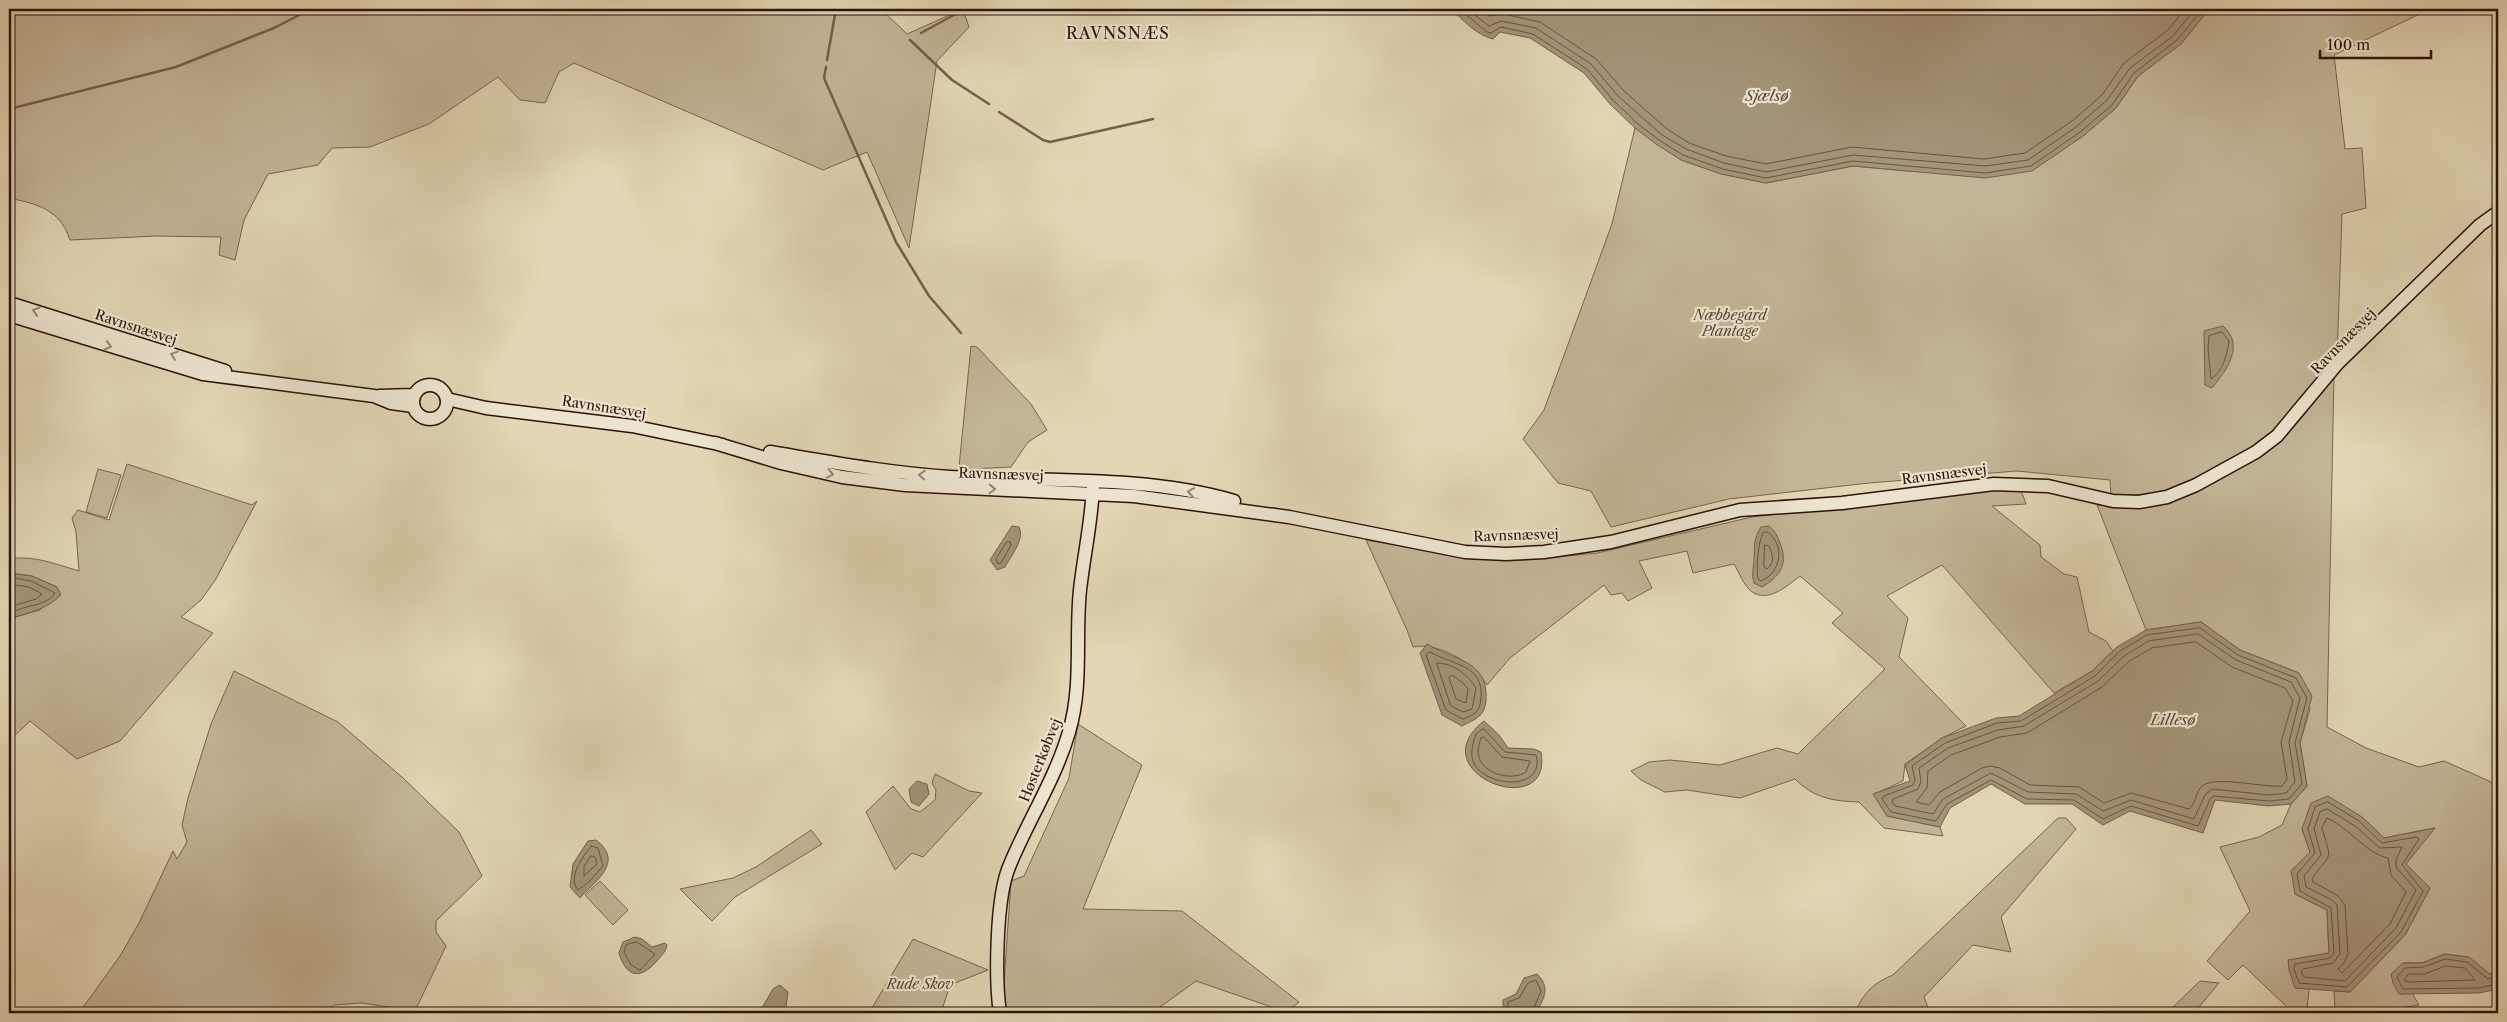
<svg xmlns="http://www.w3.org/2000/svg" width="2507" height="1022" font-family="'Libre Caslon Text',serif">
<rect width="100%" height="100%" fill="#e2d6b4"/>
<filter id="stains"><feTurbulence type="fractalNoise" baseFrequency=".004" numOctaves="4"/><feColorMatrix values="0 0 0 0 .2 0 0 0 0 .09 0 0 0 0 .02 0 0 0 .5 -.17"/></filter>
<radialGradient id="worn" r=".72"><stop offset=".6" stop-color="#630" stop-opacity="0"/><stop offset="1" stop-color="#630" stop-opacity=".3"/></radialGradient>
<!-- green -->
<path fill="#c3b597" stroke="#78644f" d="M9,9h872l26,25 56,-25 6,18 -32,34 -28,187 -42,-96 -44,18 -249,-107 -15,9 -14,31 -25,-3 -22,-23 -69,47 -59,23 -38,1 -14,17 -50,9 -24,46 -9,40 -16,-5 2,-18 -64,-1 -87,4c-10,-31 -33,-36 -61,-42z
M2209,9h221l-96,46 11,94 17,-1 4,60 -24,6 -5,144 -65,77 -18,15 -88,42 -55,5 -1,-17 -93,-9 -148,12 -140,16 -118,28 -20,-36 -33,-8 -35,-44 21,-29 68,-186 23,-96 46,32 41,14 44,9 87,-17 54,5 125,-1 51,-34 33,-28 22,-32 43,-32z
M971,346l6,1 54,57 16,26 -19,12 -17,25 -40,2 -12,-2z
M2334,375l-7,352 39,21 53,19 25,-6 54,24v186l-8,3 -7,-5 -38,-15 -23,9h-19l-3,31 12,-1 7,12 -49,8 -35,-3 -1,-19 16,1 55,-57 25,-47 -24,-24 28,-36 -50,10 -22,-21 -60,12 8,23 -15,42 32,16 2,43 -34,35 14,1 -2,21 -18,-1 -46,-44 -15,15 -21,-19 43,-50 -30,-64 39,-10 23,-12 9,-21 16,-18 -7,-43 10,-34 -11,-36 -59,-23 -39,-28 -55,8 -49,-125 39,2 121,-51z
M127,464l125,41 5,-4 -41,78 -15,21 -20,17 32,16 -93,108 -43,18 -47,-38 -21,20v-117l6,-7 25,-7 17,-23 -25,-11 -23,-3v-14c25,-4 46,5 70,12l-3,-39 -4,-14 6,-8 31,10z
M98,469l23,6 -14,43 -21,-6z
M1989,490h32l5,14 -34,2 48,39 1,12 23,17 13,3 12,55 17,9 7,10 -21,20 -38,22 -112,-128 -55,31 21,22 -9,39 67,69 -24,12 -37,26 -2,17 -29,13 13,22 53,11 3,9 -59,-8 -25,-26c-27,-1 -45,-4 -64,-23l-55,19 -53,-8 -22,2 -24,-12 -10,-9 18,-9 21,-2 50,5 57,-17 21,6 87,-85 -53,-46 11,-10 -43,-37c-13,10 -33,28 -49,15 -7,-5 -12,-19 -17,-27l-41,9 -6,-22 -48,10 13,27 -24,13 -6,-8 -11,2 -7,-10 -94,73 -23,27c-14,-22 -47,-43 -74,-38l-6,-17 -41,-90 108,19 52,1 71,-7 155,-36z
M234,671l104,51 65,56 56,54 23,44 -46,45v11l10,14 -31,65 -53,-8 -28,2 -9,8h-246l41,-57 19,-33 34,-72 4,8 10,-17 -5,-17 6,-27 23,-74z
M1078,724l64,41 -59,144 99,2 117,91 -13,10 -90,-31 -44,32h-150l9,-132 13,-5 45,-98z
M935,774l34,17 13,2 -59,64 -11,-4 -17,17 -29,-58 27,-26 18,23 9,3 15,-12 1,-10 -4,-7z
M2058,818h8l10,11 -75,88 10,35 -38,-7 -49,52 6,16h-73l-1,-2c7,-18 19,-29 37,-36z
M811,830l11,14 -87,53 -23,24 -32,-32 53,-11 23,-11z
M600,881l28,29 -15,15 -28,-30z
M913,939l75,31 -38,15 -9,28h-72z
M2200,981l19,2 -25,30h-27z"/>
<!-- water -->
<path fill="#a49479" stroke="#74604b" d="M1452,9h757l-28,35 -43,32 -22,32 -33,28 -51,35 -47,7 -132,-12 -87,17 -45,-9 -40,-14 -25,-16 -21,-16 -25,-24 -26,-31 -54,-35 -30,-6 -7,7c-16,-4 -30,-18 -41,-30z
M2223,326c22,19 4,44 -11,62l-7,-3 -1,-54z
M1012,526l7,1c6,12 -8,29 -14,40l-8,3 -7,-10z
M1769,526c7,6 9,11 12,20 7,19 -2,31 -19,41l-8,-4c-3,-11 0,-13 0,-24 1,-14 -1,-18 7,-32z
M9,573l23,3 25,11 4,8c-13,13 -29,17 -46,22l-6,9z
M2201,622l39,28 59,23 13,23 -12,47 7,43 -16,18 -22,2 -54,-6 -12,33 -73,-22 -27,14 -31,-21h-47l-34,-20 -41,24 -10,19 -53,-11 -14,-22 37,-13 -5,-16 37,-27 54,-20 23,-2 73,-45 25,-24 29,-17z
M1427,644c26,16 62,16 59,56 -1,16 -10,19 -24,26l-20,-11 -22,-62z
M1484,721l15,14 9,13 26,1 7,3c13,72 -124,21 -57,-31z
M917,781l10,3 2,10 -10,12 -8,-4 -2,-13z
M2328,796l34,21 22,21 51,-10 -29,36 24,24 -25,47 -55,57 -55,-4 -6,-18 -1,-10 41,-7 -2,-43 -32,-16 -4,-23 19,-19 -8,-23 9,-26z
M596,840c29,22 -1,41 -16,58l-10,-11 3,-23 15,-23z
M635,937l7,2 10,8 13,-4 2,2c-1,7 -7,12 -11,17 -16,18 -30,15 -37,-9l4,-11z
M2445,954l24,3 21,17 8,-3v18l-19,4 -80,1 -6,-11 -2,-9 12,-11h19z
M1537,974c14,13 7,26 -2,39h-32v-13l13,-6 8,-16z
M780,985l8,7 -3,21h-26l14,-24z"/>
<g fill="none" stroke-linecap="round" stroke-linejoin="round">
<!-- shore -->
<path stroke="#685440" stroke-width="1" d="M1459,9l28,23 4,1 10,-6 32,7 54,35 26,31 25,24 21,16 24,15 40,14 43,9 87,-17 132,12 46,-7 49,-34 32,-27 22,-32 43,-33 26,-31
M1467,9l22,17 12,-5 35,7 55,36 27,32 44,39 24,14 38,14 42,9 87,-17 132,11 43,-6 48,-33 31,-27 23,-32 43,-32 22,-27
M1479,9l10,7 14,-2 37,8 56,37 28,32 43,38 22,14 37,13 40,8 86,-17 132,12 41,-6 47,-32 30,-26 22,-32 44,-33 17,-21
M2222,332l7,9c-2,13 -6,31 -18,38l-3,-30 1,-13z
M1767,532c19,12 14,41 -6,49l-3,-2c-2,-9 0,-38 5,-46z
M1007,542h3l1,3 -10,18 -3,1 -2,-5z
M1765,545l4,1c4,9 6,16 -2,23l-3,-2z
M9,577l22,4 24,12c-11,16 -35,10 -46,23
M9,584l20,3 13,7 -6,5 -27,8
M2200,628l38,27 58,23 11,20 -12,45 7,41 -13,15 -20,2 -56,-5 -3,3 -12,27 -67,-20 -28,13 -29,-19 -47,-1 -36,-19 -44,24 -11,17 -45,-9 -9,-13 2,-3 29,-11 2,-5 -3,-14 33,-23 52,-20 24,-2 74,-45 25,-25 27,-16z
M2198,634l38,26 55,22 9,16 -11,44 6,40 -9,11 -17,2 -57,-6 -7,6 -11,24 -63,-19 -28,11 -27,-17 -48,-2 -37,-19 -48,26 -10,15 -38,-8 -3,-4 1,-3 25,-10 3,-7 -2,-14 29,-20 50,-18 26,-4 74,-45 26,-25 25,-15z
M2196,642l36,25 53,21 8,13 -12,41 6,37 -5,7c-19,2 -66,-11 -80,0 -7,7 -6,18 -13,23l-58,-16 -27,10 -25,-16 -49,-2 -30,-17 -10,-2 -8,2 -42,24 -11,13 -13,-3 11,-14 1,-17 23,-16 49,-18 27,-4 75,-46 26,-25 24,-14z
M1430,652c22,13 54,12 51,46 -1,13 -6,17 -18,21l-17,-9 -20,-55z
M1437,663c16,0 31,12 39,25l-4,21 -9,3 -12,-6z
M1452,675l11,8 5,6 -2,14 -10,-4 -7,-21z
M1484,729l21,23 31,3c10,37 -53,33 -63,6 -3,-8 0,-19 3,-27z
M1484,737l18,20 28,4 -4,11c-14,9 -42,3 -47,-15 -2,-6 0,-13 2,-19z
M2328,802l31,19 23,22 34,-6 3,2 -17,26 21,26 -22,41 -54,55 -48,-4 -5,-14 1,-5 35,-6 4,-5 -3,-45 -31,-17 -3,-17 18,-21 -7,-24 7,-22z
M2327,809l28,17 25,22 22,-1 -6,13v7l20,23 -20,38 -51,53 -41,-4 -3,-5 2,-3 30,-6 7,-9 -3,-49 -5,-5 -26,-13 -2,-11 17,-21 -7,-26 6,-17z
M2327,818c23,10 38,35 61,40l3,17 15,17 -16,32 -48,49 -4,-4 6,-6 4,-9 -3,-49 -8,-10 -24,-13 -1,-3c17,-27 22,-14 10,-50z
M591,846l7,2 5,18 -14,16 -11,8c-11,-13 5,-33 13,-44z
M591,856l4,1 2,7 -13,12v-9z
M637,942l18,12 -15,16 -9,-5 -7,-13 2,-7z
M2446,966l19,2 10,12 -68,2 -3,-2 4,-6h16z
M2498,976l-10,3 -21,-17 -22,-3 -22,8 -18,1 -8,9 6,12 75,-1 20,-4
M1508,1013v-11l11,-4 9,-15 8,-3 5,11 -9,22"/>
<!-- stream -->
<path stroke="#74604b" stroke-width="2.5" d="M921,33l44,-24
M910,40l42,40 37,24
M827,60l9,-51
M826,67l-2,11 72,164 33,54 32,37
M9,109l167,-42 98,-39 37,-19
M999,112l44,28 7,2 103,-23"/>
<defs>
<path id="secondary" d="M9,303l216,68
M9,315l194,59 171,22 17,7 22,3
M413 402a17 17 0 1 1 34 0a17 17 0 1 1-34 0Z
M379,396l35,-1
M447,399l39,9 146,18 91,19
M715,443l66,20 61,14 63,8 229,11 155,21 176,35 41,2 38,-2 67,-10 129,-32 102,-7 152,-19 54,2 65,15 26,1 28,-5 29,-12 60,-33 21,-16 61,-73 142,-138 18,-13
M770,452c60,10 119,21 180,25 91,5 196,-2 284,24
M1000,1013c-5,-33 -4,-115 9,-146 18,-45 46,-87 60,-135 14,-47 6,-94 11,-142 4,-36 12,-70 13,-105"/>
</defs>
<!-- secondary casing -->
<use href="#secondary" stroke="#2d1307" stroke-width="15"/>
<!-- secondary -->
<use href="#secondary" stroke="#ece4ce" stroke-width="12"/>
</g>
<!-- one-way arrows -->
<defs><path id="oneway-chevron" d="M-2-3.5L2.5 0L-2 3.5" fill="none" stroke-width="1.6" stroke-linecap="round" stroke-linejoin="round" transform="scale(1.25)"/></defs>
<g stroke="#968674">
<use href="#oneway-chevron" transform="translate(36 311) rotate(-163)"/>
<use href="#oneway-chevron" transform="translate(108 346) rotate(17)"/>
<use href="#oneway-chevron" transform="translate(174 355) rotate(-162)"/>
<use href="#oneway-chevron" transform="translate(830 474) rotate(13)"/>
<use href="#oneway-chevron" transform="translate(922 475) rotate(-176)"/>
<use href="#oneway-chevron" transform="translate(992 489) rotate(2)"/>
<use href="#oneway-chevron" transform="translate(1191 492) rotate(-170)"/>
</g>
<g text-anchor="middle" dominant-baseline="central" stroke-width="4.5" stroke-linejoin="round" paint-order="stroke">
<!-- park labels -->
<g font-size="14" font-style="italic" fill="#5a4432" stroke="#ece4ce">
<text x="1730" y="315">Næbbegård<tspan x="1730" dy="16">Plantage</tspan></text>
<text x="920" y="984">Rude Skov</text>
</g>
<!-- street labels -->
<g font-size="14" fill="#2d1307" stroke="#ece4ce">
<text transform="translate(136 327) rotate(18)">Ravnsnæsvej</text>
<text transform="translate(2343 341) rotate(-46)">Ravnsnæsvej</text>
<text transform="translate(604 407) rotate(9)">Ravnsnæsvej</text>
<text transform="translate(1001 474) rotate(2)">Ravnsnæsvej</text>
<text transform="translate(1944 474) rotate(-7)">Ravnsnæsvej</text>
<text transform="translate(1516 535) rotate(-2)">Ravnsnæsvej</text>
<text transform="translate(1040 760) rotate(-68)">Høsterkøbvej</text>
</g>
<!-- water labels -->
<g font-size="15" font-style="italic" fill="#5d4735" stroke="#ece4ce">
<text x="1767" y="95">Sjælsø</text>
<text x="2173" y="719">Lillesø</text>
</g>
<!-- quarter labels -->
<g font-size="16" letter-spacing="1" fill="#2d1307" stroke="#ece4ce">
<text x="1118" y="33">RAVNSNÆS</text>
</g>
</g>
<!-- margin -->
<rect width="2507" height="1022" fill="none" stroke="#e2d6b4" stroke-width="30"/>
<rect x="10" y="10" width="2487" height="1002" fill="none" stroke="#2d1307" stroke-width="2.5"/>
<rect x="15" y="15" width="2477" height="992" fill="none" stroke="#2d1307"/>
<!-- scale -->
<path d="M2320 50v8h111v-8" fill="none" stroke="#2d1307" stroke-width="2.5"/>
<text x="2327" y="50" font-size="15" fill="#2d1307" stroke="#ece4ce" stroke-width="4" paint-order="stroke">100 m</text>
<rect width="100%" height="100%" filter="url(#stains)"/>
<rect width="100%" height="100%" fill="url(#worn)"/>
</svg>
